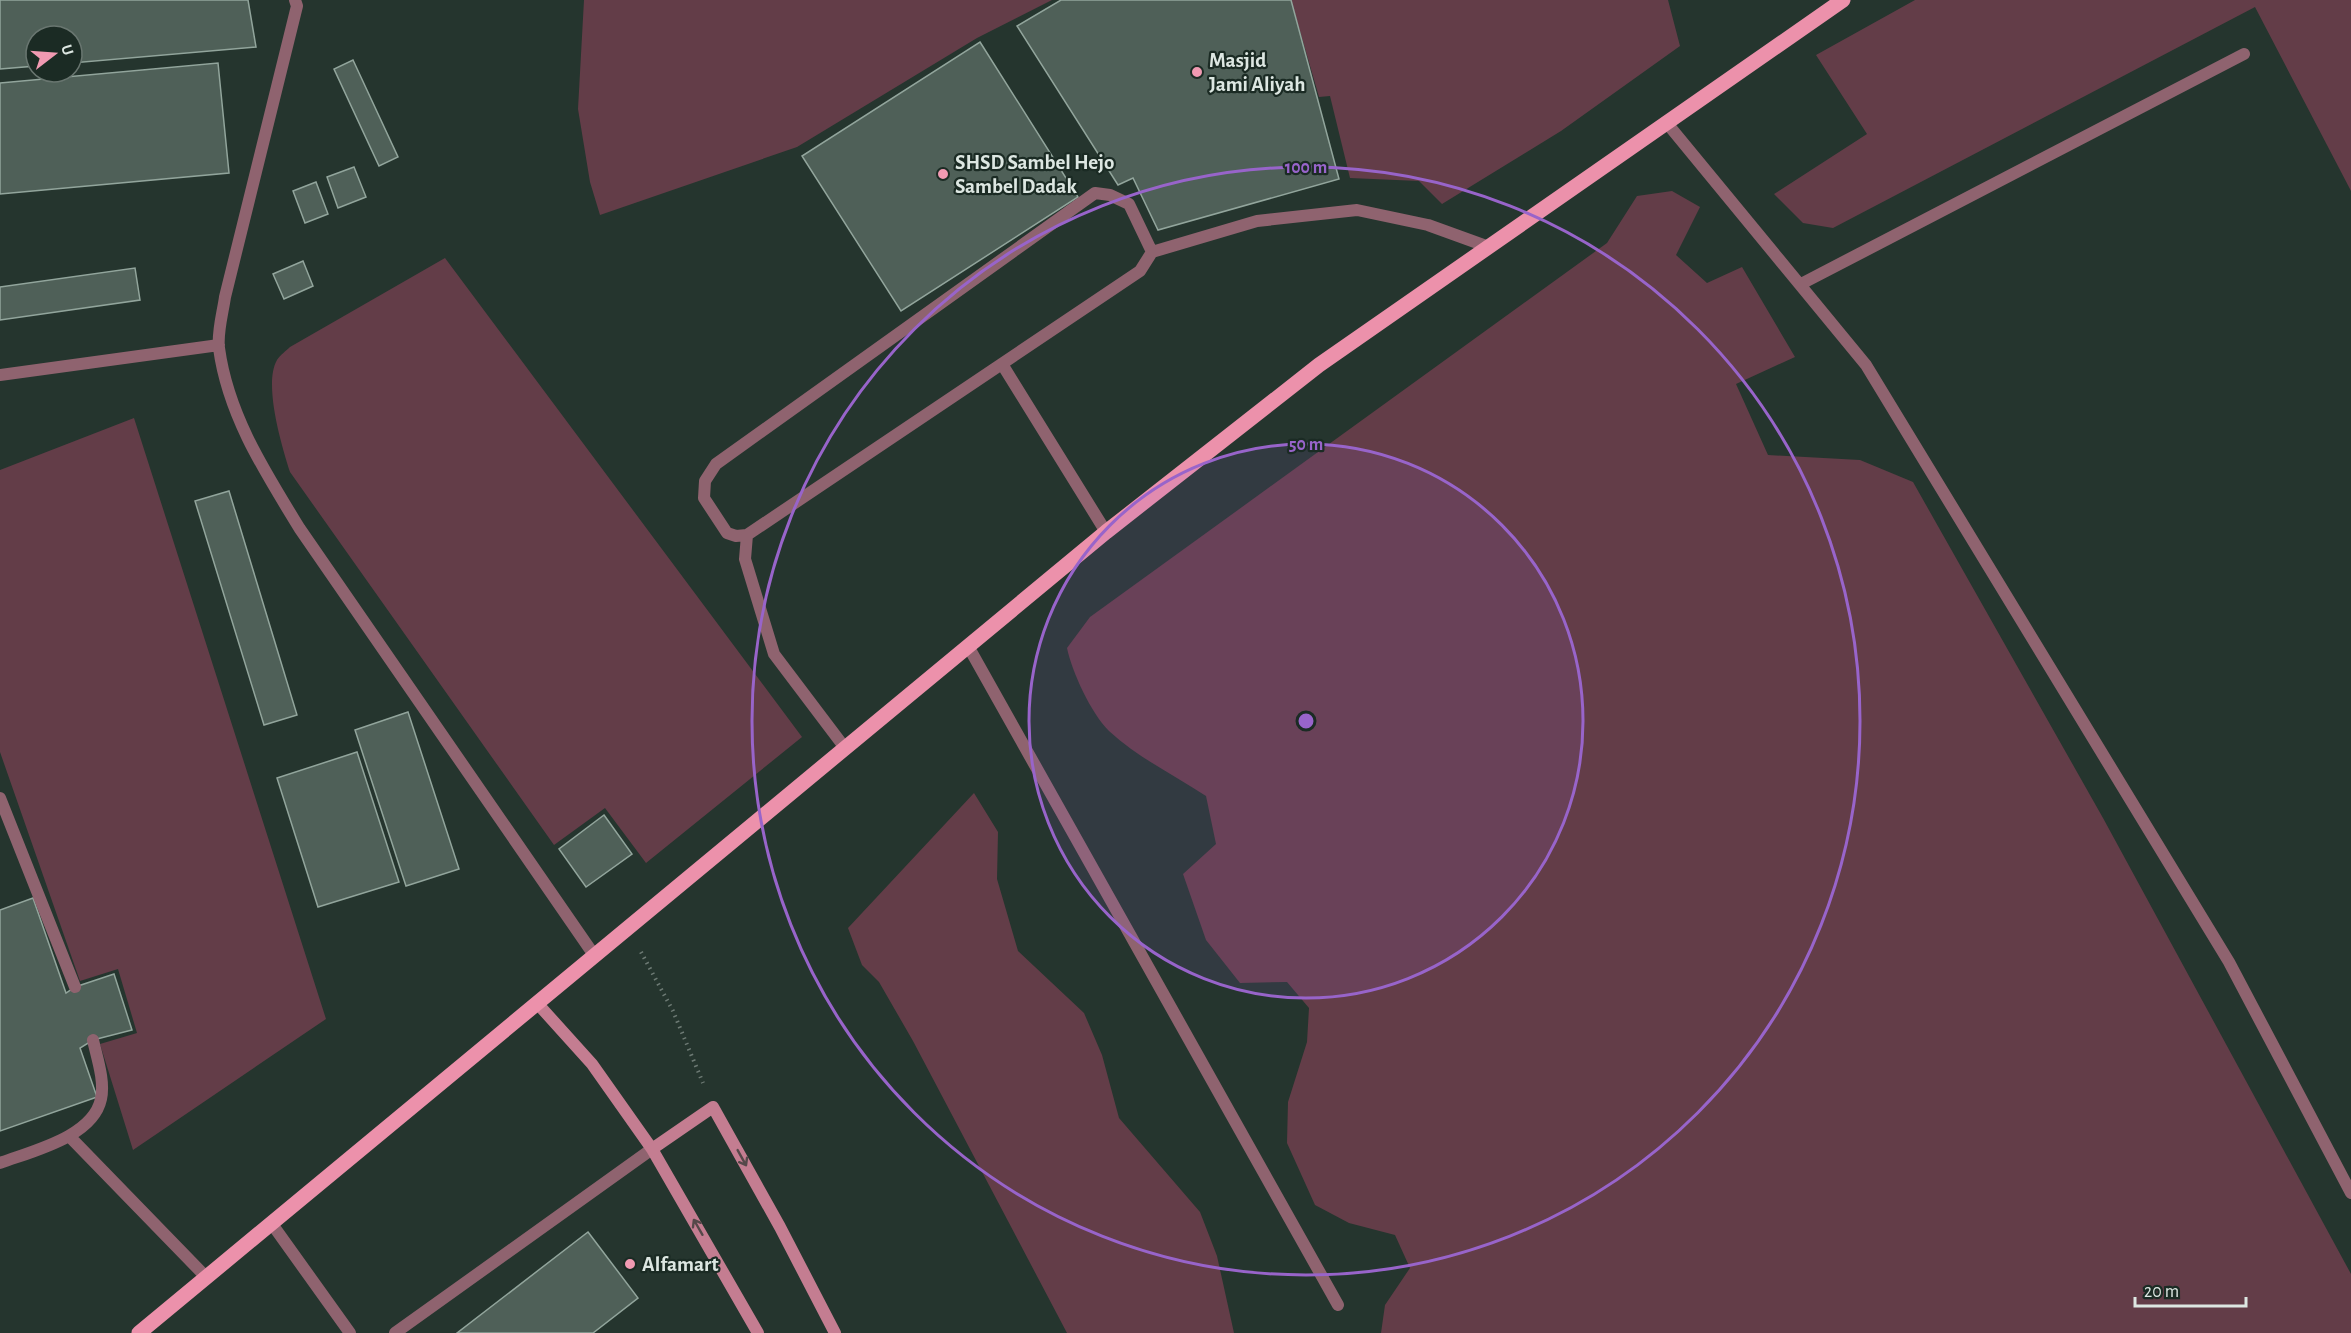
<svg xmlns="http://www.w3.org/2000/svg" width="2351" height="1333" font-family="'Alegreya Sans',sans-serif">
<rect width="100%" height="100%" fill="#25352e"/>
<!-- green -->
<path fill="#633d48" d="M584,0h468l-75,38 -180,109 -197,68 -10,-33 -12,-73z
M1291,0h377l12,46 -119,85 -119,73 -23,-23 -69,-3 -20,-82 -11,1z
M1915,0h436v191l-96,-184 -422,221 -30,-5 -29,-29 93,-60 -51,-79z
M1672,191l28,16 -24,48 31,28 35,-16 53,90 -59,27 32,71 92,5 53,22 190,336 248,456v59h-970l4,-28 25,-37 -15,-33 -46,-12 -34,-18 -28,-62 1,-41 19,-60 2,-34 -22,-26 -47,1 -34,-43 -23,-66 33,-30 -10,-48c-32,-21 -69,-39 -97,-65 -18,-18 -37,-59 -42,-83l23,-31 517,-374 30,-47z
M445,258l357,479 -156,126 -41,-55 -51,37 -264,-373c-8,-25 -27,-88 -13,-112 3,-5 9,-9 13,-13z
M134,418l192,601 -193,131 -33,-106 37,-11 -19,-64 -38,12 -80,-229v-282z
M974,793l24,39 -1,47 21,72 66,62 18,42 17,63 81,94 17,44 17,77h-167l-154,-292 -34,-59 -17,-17 -14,-37z"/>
<!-- building -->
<path fill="#4f6058" stroke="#92a59c" stroke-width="1.5" d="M0,0h248l8,47 -184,16v-27h-36v30l-36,3z
M1061,0h230l48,179 -181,51 -25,-52 -15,7 -101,-159z
M980,42l98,155 -177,114 -99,-155z
M353,60l45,97 -19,9 -45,-97z
M218,63l11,110 -229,21v-111z
M354,167l12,30 -28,11 -11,-31z
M316,182l12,32 -23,9 -12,-32z
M303,261l10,25 -29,13 -11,-25z
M135,268l5,32 -140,20v-33z
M229,491l68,224 -33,10 -69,-224z
M408,712l51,157 -53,17 -51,-156z
M357,752l42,130 -81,25 -41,-129z
M604,815l28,39 -46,33 -27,-38z
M33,898l33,95 9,-6 39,-13 18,56 -39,10 -13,8 17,49 -97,34v-221z
M588,1232l50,66 -45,35h-136z"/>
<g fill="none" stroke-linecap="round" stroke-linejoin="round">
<!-- path -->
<path stroke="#6d7a74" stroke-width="4" stroke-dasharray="1.5 4.5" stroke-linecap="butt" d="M641,952l32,59 30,72"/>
<!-- lane -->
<path stroke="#8f636f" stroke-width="12" d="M295,0l2,6 -72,291c-2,15 -8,35 -6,51 9,67 46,124 81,181l294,426
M1666,122l200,243 363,597 122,231
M1095,193l15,2 19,9 23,48 -12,19 -393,264 -11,1 -9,-3 -23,-35 1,-17 11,-17z
M1152,252l105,-31 100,-11 71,15 58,21
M1801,284l443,-230
M1002,364l104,168
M0,375l219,-30
M747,535l-2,24 29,95 71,94
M968,646l370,659
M0,798l75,189
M70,1137l137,141
M0,1163c32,-12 93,-26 101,-64 4,-18 -4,-41 -8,-59"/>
<!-- street -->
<path stroke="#8f636f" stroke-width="12" d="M272,1224l78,109
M395,1333l257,-184"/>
<!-- secondary -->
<path stroke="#c47d91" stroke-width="12" d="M537,1003l55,61 60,85 106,184
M652,1149l61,-42 67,120 55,106"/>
<!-- primary -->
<path stroke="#ec91ab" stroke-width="15" d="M139,1333l967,-801 213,-167 524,-365"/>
</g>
<!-- one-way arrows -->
<defs><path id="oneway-shaft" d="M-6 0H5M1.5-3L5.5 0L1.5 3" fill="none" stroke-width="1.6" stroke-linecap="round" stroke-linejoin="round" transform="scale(1.5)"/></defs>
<g stroke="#56484a">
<use href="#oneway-shaft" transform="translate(742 1158) rotate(61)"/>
<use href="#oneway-shaft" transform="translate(698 1227) rotate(-120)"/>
</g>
<!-- distance rings -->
<circle cx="1306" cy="721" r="277" fill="#9864ca" fill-opacity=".12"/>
<g fill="none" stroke="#9864ca" stroke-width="3">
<circle cx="1306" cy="721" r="277"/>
<circle cx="1306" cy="721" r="554"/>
</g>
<!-- markers -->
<g fill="#f19ab2" stroke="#1b2b24" stroke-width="2">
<circle cx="1197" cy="72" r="6"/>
<circle cx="943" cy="174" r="6"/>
<circle cx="630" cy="1264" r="6"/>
</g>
<g text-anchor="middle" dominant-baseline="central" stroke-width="4.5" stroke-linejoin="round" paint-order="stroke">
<!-- poi labels -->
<g font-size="21" font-weight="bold" fill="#dde7e2" stroke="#1b2b24" text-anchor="start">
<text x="1209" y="60">Masjid<tspan x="1209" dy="24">Jami Aliyah</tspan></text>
<text x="955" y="162">SHSD Sambel Hejo<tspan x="955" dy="24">Sambel Dadak</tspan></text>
<text x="642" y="1264">Alfamart</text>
</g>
</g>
<circle cx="1306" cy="721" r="9" fill="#9864ca" stroke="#1b2b24" stroke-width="3"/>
<g font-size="18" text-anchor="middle" font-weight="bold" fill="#9864ca" stroke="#1b2b24" stroke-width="4.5" stroke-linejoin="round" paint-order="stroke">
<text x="1306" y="173">100 m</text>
<text x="1306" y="450">50 m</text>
</g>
<!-- north arrow -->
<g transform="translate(54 54) rotate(73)"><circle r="28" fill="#1b2b24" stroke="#697670" stroke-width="1.5"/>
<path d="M0-4.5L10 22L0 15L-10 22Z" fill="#f19ab2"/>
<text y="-9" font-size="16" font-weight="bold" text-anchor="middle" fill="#dde7e2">U</text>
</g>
<!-- scale -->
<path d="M2135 1297v9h111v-9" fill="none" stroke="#dde7e2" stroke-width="3"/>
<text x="2144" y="1297" font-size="18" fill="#dde7e2" stroke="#1b2b24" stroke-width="4.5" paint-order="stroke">20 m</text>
</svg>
